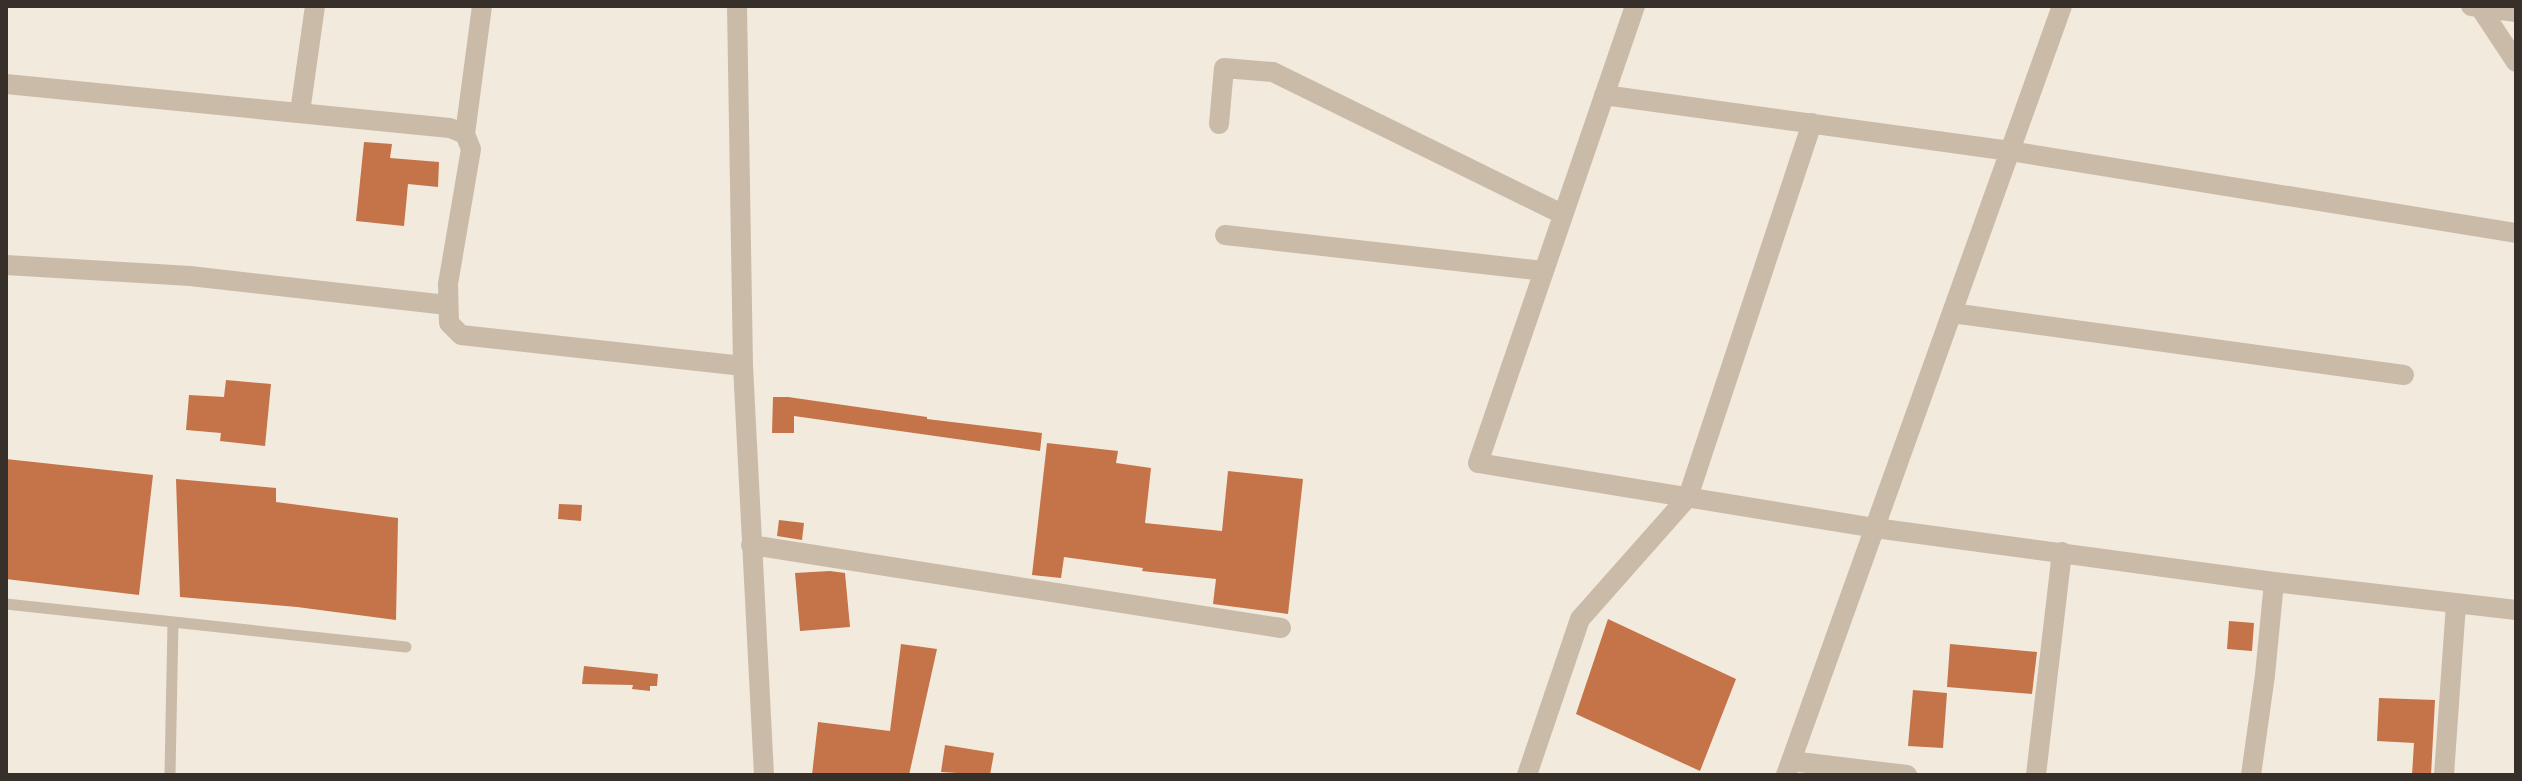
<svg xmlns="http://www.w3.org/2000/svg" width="2522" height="781" font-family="'Public Sans',sans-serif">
<rect width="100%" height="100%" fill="#f2eadd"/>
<!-- building -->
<path fill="#c57348" d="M364,142l28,2 -2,14 49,4 -1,25 -30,-3 -4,42 -48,-5z
M226,380l45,4 -6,62 -45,-5 1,-8 -35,-3 3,-35 35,2z
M773,397h15l139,20v2l115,14 -2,18 -246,-35v17h-22z
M1047,443l71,8 -2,12 35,5 -6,55 77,8 6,-60 75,8 -15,135 -75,-10 3,-25 -74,-8 1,-3 -79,-11 -3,21 -29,-3z
M6,459l147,16 -14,120 -133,-16z
M176,479l100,9v14l122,16 -2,102 -99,-13 -117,-10z
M559,504l23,1 -1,16 -23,-2z
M779,520l25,3 -2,17 -25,-4z
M830,571l15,2 5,54 -50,4 -5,-58z
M1608,619l128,60 -36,92 -124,-57z
M2229,621l25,2 -2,28 -25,-2z
M901,644l36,5 -28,126h-97l6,-53 72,9z
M1950,644l87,8 -5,42 -85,-7z
M584,666l74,8 -1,12h-7v5l-18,-2 1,-4 -51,-1z
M1913,690l34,3 -4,55 -35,-2z
M2379,698l56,2 -4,75h-19l2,-32 -37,-2z
M945,745l49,8 -4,22 -49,-3z"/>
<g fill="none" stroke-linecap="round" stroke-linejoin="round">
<!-- lane -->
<path stroke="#cabba9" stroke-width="11" d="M6,604l400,43
M170,775l3,-153"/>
<!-- street -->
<path stroke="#cabba9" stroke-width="20" d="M482,6l-17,128 6,15 -23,135 1,39 12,12 282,31
M737,6l6,360 21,409
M1635,6l-157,457 397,65 399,54 242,28
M2471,6l45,6
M2479,6l37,56
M6,84l444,44 15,6
M1604,95l406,56 506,82
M300,112l15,-106
M1219,124l5,-56 49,4 289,142
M1225,235l319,36
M6,265l184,11 257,29
M1952,313l452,62
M751,545l530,83
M1791,761l116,14
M1527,775l53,-156 108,-122 124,-374
M1786,775l276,-769
M2036,775l26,-223
M2251,775l14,-100 9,-93
M2444,775l12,-171"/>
</g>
<!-- border -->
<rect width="2522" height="781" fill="none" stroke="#372f29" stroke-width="16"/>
</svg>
